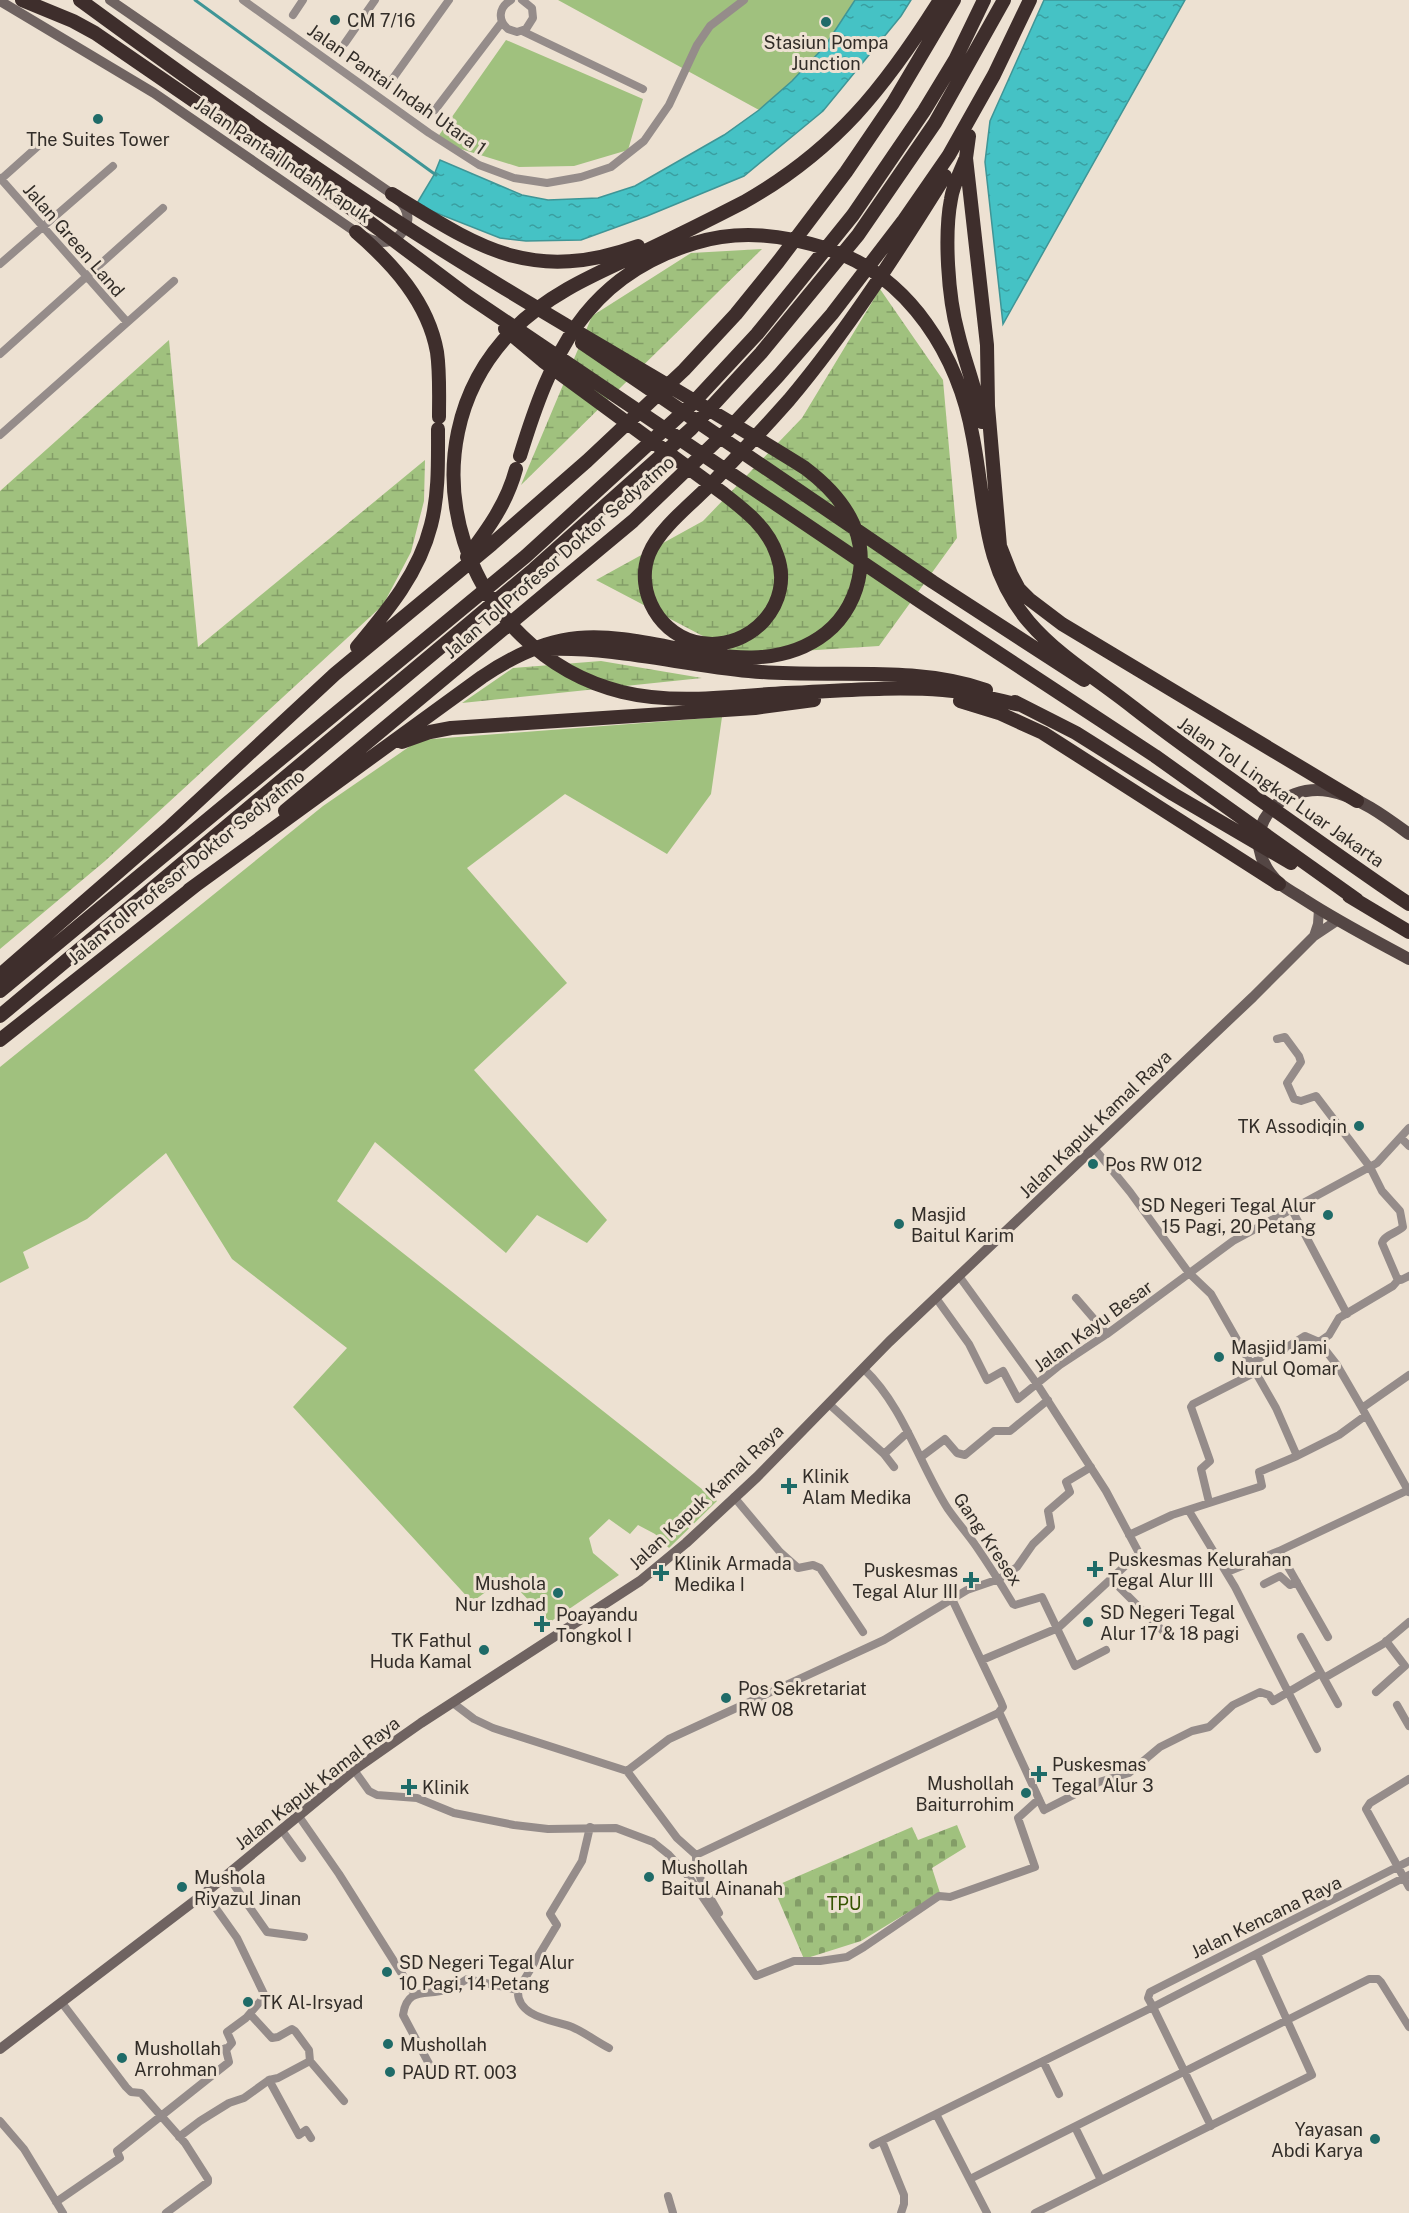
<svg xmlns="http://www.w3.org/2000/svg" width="1409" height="2213" font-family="'Public Sans',sans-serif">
<defs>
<pattern id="wetland-marsh" width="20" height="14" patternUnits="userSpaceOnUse" patternTransform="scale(1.5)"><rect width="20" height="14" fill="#a0c17e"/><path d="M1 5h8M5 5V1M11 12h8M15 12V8" fill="none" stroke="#839d67"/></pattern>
<pattern id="cemetery-stones" width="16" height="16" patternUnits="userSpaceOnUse" patternTransform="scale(1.5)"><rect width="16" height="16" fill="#a0c17e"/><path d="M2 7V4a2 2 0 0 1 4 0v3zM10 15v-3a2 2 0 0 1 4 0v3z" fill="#839d67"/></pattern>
<pattern id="water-ripples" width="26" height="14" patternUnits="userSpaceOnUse" patternTransform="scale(1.5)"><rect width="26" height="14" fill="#45c2c5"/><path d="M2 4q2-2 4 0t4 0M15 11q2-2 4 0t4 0" fill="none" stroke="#3a9ea0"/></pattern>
</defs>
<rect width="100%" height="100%" fill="#ede1d2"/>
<!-- green -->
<path fill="#a0c17e" d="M558,0h297l-30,46 -33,35 -33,29z
M506,40l137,59 -15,51 -54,16 -55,1 -84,-26z
M722,717l-11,77 -44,60 -102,-60 -98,74 100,115 -93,87 133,150 -20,23 -50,-28 -31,38 -131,-111 -38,59 380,300 -48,47 -14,-14 -17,-9 -8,9 -21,-15 -20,19 4,15 26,22 -69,47 -44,-45 -34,25 -179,-195 54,-59 -115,-89 -66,-106 -79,66 -64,33 6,16 -29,15v-216l323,-261 96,-66z"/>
<!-- wetland -->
<path fill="url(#wetland-marsh)" d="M762,249l-241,236 71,-169 99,-63z
M880,289l63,91 14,158 -78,108 -140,9 -143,-75 107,-59 99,-103z
M169,340l29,307 227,-187 -1,41 -13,51 -28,53 -278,256 -105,88v-458z
M601,661l101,17 -240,25 51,-35z"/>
<!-- cemetery -->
<path fill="url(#cemetery-stones)" d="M957,1825l9,22 -34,21 8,25 -79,48 -57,18 -31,-72 139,-60 6,13z"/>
<!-- water -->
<path fill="url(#water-ripples)" stroke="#3f9596" stroke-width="1.5" d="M855,0h56l-10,16 -78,95 -79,65 -97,40 -66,24 -55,1 -26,-3 -84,-33 18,-30 6,-15 82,35 26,5 50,-2 37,-12 89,-51 35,-25 33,-29 33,-35z
M1044,0h141l-182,324 -18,-162 5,-41z"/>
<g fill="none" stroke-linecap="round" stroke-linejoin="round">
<!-- stream -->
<path stroke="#3f9596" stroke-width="3" d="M195,0l241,175"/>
<!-- minor -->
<path stroke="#958c8a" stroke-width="8" d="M243,0l186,133 50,32 35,13 33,5 34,-6 30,-10 33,-26 25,-36 28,-60 13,-19 34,-26
M511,0c-12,7 -14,20 -3,29l9,3 9,-3 7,-11 -1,-10 -10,-8
M293,15l10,-15
M522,31l121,58
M345,43l30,-43
M391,81l58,-81
M435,110l67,-88
M0,178l127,144
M0,180l46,-41
M0,264l113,-98
M0,354l163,-146
M0,435l174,-154
M1277,1039l8,-2 14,19 2,6 -14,21 7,16 7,2 15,-5 54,71 12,24 18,20 3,16c-6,6 -19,8 -21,16l15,35 4,2 8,-4
M1401,1138l8,8
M1094,1148l36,44 59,81 22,21 65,114 21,48
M1292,1210l55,104
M959,1276l78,108 69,107 33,62 -81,75 -76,32
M936,1298l33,46 18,36 16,-9 15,28 42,-34 47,-31 126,-93 144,-78 32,-35
M1076,1298l31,36
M1319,1342l18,23 25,43
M1251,1364l23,-15 7,2 24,-15 14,6 10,-7 10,-17 54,-32 6,-7
M864,1369c40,38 55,95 84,140 9,13 19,24 28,37 13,19 25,38 37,58l2,1 27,-8 33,69 31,-16
M1409,1375l-47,33 47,84
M829,1404l55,50 10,13
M884,1454l24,-22
M921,1457l24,-18 12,14 8,2 29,-24h16l38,-31
M734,1497l46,55 18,16 15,-3 7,3 43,64
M1209,1502l-8,-33 9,-8 -1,-3 -18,-51 2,-3 63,-32
M1189,1511l46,76 82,162
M1129,1535l43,-20 90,-29 -3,-14 38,-16 42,-21 26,-19
M1279,1551l129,-61
M1227,1572l52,-21 49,86
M1111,1579l53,53
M1264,1584l16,-8 10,9 7,-3
M952,1599l49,103 2,5 -4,5 45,98 55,-28 30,-9 31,-26 32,-16 17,-4 24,-22 27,-13 9,3 4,6 48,-28
M1301,1637l37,67
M1324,1678l59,-34 26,-22
M1376,1692l29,-26 -19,-25
M453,1703l21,16 19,9 134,43 50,67 19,17
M1397,1705l12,21
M354,1770l15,21 8,4 40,3 37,15 60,12 34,4 68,-1 37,14 15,12 21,23 67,99 38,-15h26l27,-4 17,-10 75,-51 11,1 85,-30 -17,-49 21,-19
M627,1771l42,-32 215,-99 83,-50 32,-11 18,-12 16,-23 18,-17 -3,-16 22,-19 -4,-10 25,-15
M1409,1779l-39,24 -4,6 43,78
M298,1815l41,59 75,119
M590,1827l-8,34 -32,53 7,11 -39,65c-2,27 35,30 54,37 12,5 25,15 37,21
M281,1829l21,29
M696,1855l300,-141
M696,1855c-1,21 13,40 23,58
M227,1875l40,57 37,5
M62,2003l64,84 5,5 10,1 44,50 23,36v3l-42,31
M250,2014l22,24 6,-1 14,-8 3,2 14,19 1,11
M215,2052l11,-4
M1043,2061l16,33
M435,2075l-32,-60c4,-29 23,-19 43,-25 8,-2 15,-7 21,-11l51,11
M269,2080l9,-2 32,-17 34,40
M936,2114l51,99
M0,2121l24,28 39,64
M1211,2126l-58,-119 -5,-9 2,-6 259,-131
M1075,2127l26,53
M179,2137l21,-16 29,-18 15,-5 25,-18 30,55 7,-5 5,8
M882,2141l22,54v9l-3,9
M873,2145l280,-138 256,-132
M970,2179l399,-200h9l3,3 28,45
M668,2196l5,17
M56,2202l64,-44 -3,-7 112,-89 -3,-12 6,-7 -5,-11 19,-14 19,-22 -28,-58 -32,-45
M1035,2213l277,-138 -55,-121"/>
<!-- secondary -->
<path stroke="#6f6361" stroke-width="10" d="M0,1l154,92 202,139c9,5 17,10 27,10 17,0 30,-19 22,-34 -3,-6 -9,-10 -13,-14l-282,-194
M1314,936l4,-12 1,-15
M0,2049l205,-156 149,-123 67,-47 219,-142 46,-38 71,-66 132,-135 364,-345 61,-61 24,-16"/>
<!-- primary -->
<path stroke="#544644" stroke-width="12" d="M1409,834c-23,-17 -51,-38 -80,-43 -49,-8 -91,37 -59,82 9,13 23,19 35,27 34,22 69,40 104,59"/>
<!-- motorway -->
<path stroke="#3e2e2c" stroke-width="14" d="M22,0l51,21 22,12 261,179 112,84 453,306 234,154 202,144
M80,0c131,96 263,190 401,274 107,66 217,127 324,194 33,25 61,58 55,103 -3,24 -15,47 -34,62 -71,56 -168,-3 -248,5 -34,3 -68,20 -96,39l-293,213
M940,0c-55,87 -104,150 -196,202 -33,17 -67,34 -101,50 -45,21 -94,41 -130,78 -118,120 -49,323 109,362 54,13 110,4 164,1 52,-2 105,-7 157,-3 26,2 53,10 78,15
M969,136l-3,22 21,187 1,61 12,140 11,28 8,15 10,10 33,25 295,177
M965,160c-5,13 -12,25 -14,39 -7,36 -3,98 7,134 7,30 19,58 24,89
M392,194c88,54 139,90 246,52
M356,232c37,32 72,70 81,120 3,21 2,43 2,65
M505,329l38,32 181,133c22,17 44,34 53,61 18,48 -26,96 -76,88 -40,-6 -67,-51 -52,-89 11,-27 46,-53 66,-74 25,-26 50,-53 74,-80 58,-69 108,-147 156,-224
M582,343l351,239 151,98
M520,456c31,-101 65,-180 175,-213 45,-14 89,-8 133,6 82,27 131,108 145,189 13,67 9,129 56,184 29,34 70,58 105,86 46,36 94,69 142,103 44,31 88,63 133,93
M467,557c21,-28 40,-54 49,-88
M357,647c31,-37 62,-74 74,-122 8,-31 7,-64 7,-96
M549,649c68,-2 134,16 200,22 79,8 161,-7 237,19
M960,701l39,12 44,20 236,151
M1015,702l61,31 97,61 118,69
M402,742l28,-10 21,-4 304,-20 59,-8
M285,811l348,-290 95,-91 51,-55 53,-61 72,-94 45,-65 45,-80 36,-75
M1349,896l60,36
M0,975l170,-148 165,-153 157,-130 95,-83 97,-91 52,-56 42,-52 68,-90 47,-69 61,-103
M0,991l526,-435 165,-151 66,-71 96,-119 71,-104 31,-51 29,-60
M0,1016l534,-447 157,-140 70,-76 97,-118 77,-112 69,-123
M0,1040l196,-155"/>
</g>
<!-- markers -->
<g fill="#1f6b68" stroke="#ede1d2" stroke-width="2">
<circle cx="335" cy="20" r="6"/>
<circle cx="826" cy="22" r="6"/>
<circle cx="98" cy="119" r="6"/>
<circle cx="1359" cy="1126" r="6"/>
<circle cx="1093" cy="1164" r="6"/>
<circle cx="1328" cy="1215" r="6"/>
<circle cx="899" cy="1224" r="6"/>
<circle cx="1219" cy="1357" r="6"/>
<path d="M786 1477h6v6h6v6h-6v6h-6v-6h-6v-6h6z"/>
<path d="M1092 1560h6v6h6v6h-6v6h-6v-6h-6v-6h6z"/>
<path d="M658 1564h6v6h6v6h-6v6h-6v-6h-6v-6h6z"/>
<path d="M968 1571h6v6h6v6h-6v6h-6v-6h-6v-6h6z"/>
<circle cx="558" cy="1593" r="6"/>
<circle cx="1088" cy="1622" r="6"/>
<path d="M539 1615h6v6h6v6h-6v6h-6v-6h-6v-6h6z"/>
<circle cx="484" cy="1650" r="6"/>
<circle cx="726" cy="1698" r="6"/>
<path d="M1036 1765h6v6h6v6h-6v6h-6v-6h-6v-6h6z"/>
<path d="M406 1778h6v6h6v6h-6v6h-6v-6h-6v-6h6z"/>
<circle cx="1026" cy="1793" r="6"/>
<circle cx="649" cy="1877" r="6"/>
<circle cx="182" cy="1887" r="6"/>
<circle cx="387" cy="1972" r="6"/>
<circle cx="248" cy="2002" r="6"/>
<circle cx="388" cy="2044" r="6"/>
<circle cx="122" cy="2058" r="6"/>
<circle cx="390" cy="2072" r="6"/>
<circle cx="1375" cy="2139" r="6"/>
</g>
<g text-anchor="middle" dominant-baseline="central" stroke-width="6" stroke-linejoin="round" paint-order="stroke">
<!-- poi labels -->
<g font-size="18" fill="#322d28" stroke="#ede1d2" text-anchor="start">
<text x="347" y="20">CM 7/16</text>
<text x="826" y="42" text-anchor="middle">Stasiun Pompa<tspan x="826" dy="21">Junction</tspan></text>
<text x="98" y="139" text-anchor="middle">The Suites Tower</text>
<text x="1347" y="1126" text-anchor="end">TK Assodiqin</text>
<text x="1105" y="1164">Pos RW 012</text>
<text x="1316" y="1205" text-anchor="end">SD Negeri Tegal Alur<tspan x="1316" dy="21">15 Pagi, 20 Petang</tspan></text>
<text x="911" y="1214">Masjid<tspan x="911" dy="21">Baitul Karim</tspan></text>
<text x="1231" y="1347">Masjid Jami<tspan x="1231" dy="21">Nurul Qomar</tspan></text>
<text x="802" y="1476">Klinik<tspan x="802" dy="21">Alam Medika</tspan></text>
<text x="1108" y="1559">Puskesmas Kelurahan<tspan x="1108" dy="21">Tegal Alur III</tspan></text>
<text x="674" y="1563">Klinik Armada<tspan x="674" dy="21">Medika I</tspan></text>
<text x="958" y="1570" text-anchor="end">Puskesmas<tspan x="958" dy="21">Tegal Alur III</tspan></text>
<text x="546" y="1583" text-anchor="end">Mushola<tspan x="546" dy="21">Nur Izdhad</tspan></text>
<text x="1100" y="1612">SD Negeri Tegal<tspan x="1100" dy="21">Alur 17 &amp; 18 pagi</tspan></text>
<text x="556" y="1614">Poayandu<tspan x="556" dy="21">Tongkol I</tspan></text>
<text x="472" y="1640" text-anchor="end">TK Fathul<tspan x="472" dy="21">Huda Kamal</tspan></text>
<text x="738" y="1688">Pos Sekretariat<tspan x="738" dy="21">RW 08</tspan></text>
<text x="1052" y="1764">Puskesmas<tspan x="1052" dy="21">Tegal Alur 3</tspan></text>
<text x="1014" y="1783" text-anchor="end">Mushollah<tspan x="1014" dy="21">Baiturrohim</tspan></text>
<text x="422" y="1787">Klinik</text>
<text x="661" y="1867">Mushollah<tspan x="661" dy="21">Baitul Ainanah</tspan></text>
<text x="194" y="1877">Mushola<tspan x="194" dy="21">Riyazul Jinan</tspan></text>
<text x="399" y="1962">SD Negeri Tegal Alur<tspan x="399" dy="21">10 Pagi, 14 Petang</tspan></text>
<text x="260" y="2002">TK Al-Irsyad</text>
<text x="400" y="2044">Mushollah</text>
<text x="134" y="2048">Mushollah<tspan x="134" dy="21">Arrohman</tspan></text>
<text x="402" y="2072">PAUD RT. 003</text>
<text x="1363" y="2129" text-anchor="end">Yayasan<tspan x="1363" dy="21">Abdi Karya</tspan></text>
</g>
<!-- street labels -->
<g font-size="18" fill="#322d28" stroke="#ede1d2">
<text transform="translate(397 89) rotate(35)">Jalan Pantai Indah Utara 1</text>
<text transform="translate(283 160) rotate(34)">Jalan Pantai Indah Kapuk</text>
<text transform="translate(74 240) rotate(49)">Jalan Green Land</text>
<text transform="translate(559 557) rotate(-41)">Jalan Tol Profesor Doktor Sedyatmo</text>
<text transform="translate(1281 792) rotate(35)">Jalan Tol Lingkar Luar Jakarta</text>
<text transform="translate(186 867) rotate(-39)">Jalan Tol Profesor Doktor Sedyatmo</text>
<text transform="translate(1095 1124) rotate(-44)">Jalan Kapuk Kamal Raya</text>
<text transform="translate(1093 1326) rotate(-36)">Jalan Kayu Besar</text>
<text transform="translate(706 1497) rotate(-43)">Jalan Kapuk Kamal Raya</text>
<text transform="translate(988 1539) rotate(56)">Gang Kresex</text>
<text transform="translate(317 1783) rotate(-38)">Jalan Kapuk Kamal Raya</text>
<text transform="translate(1266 1917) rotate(-26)">Jalan Kencana Raya</text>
</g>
<!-- park labels -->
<g font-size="18" fill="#355400" stroke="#ede1d2">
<text x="844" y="1903">TPU</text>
</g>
</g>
</svg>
